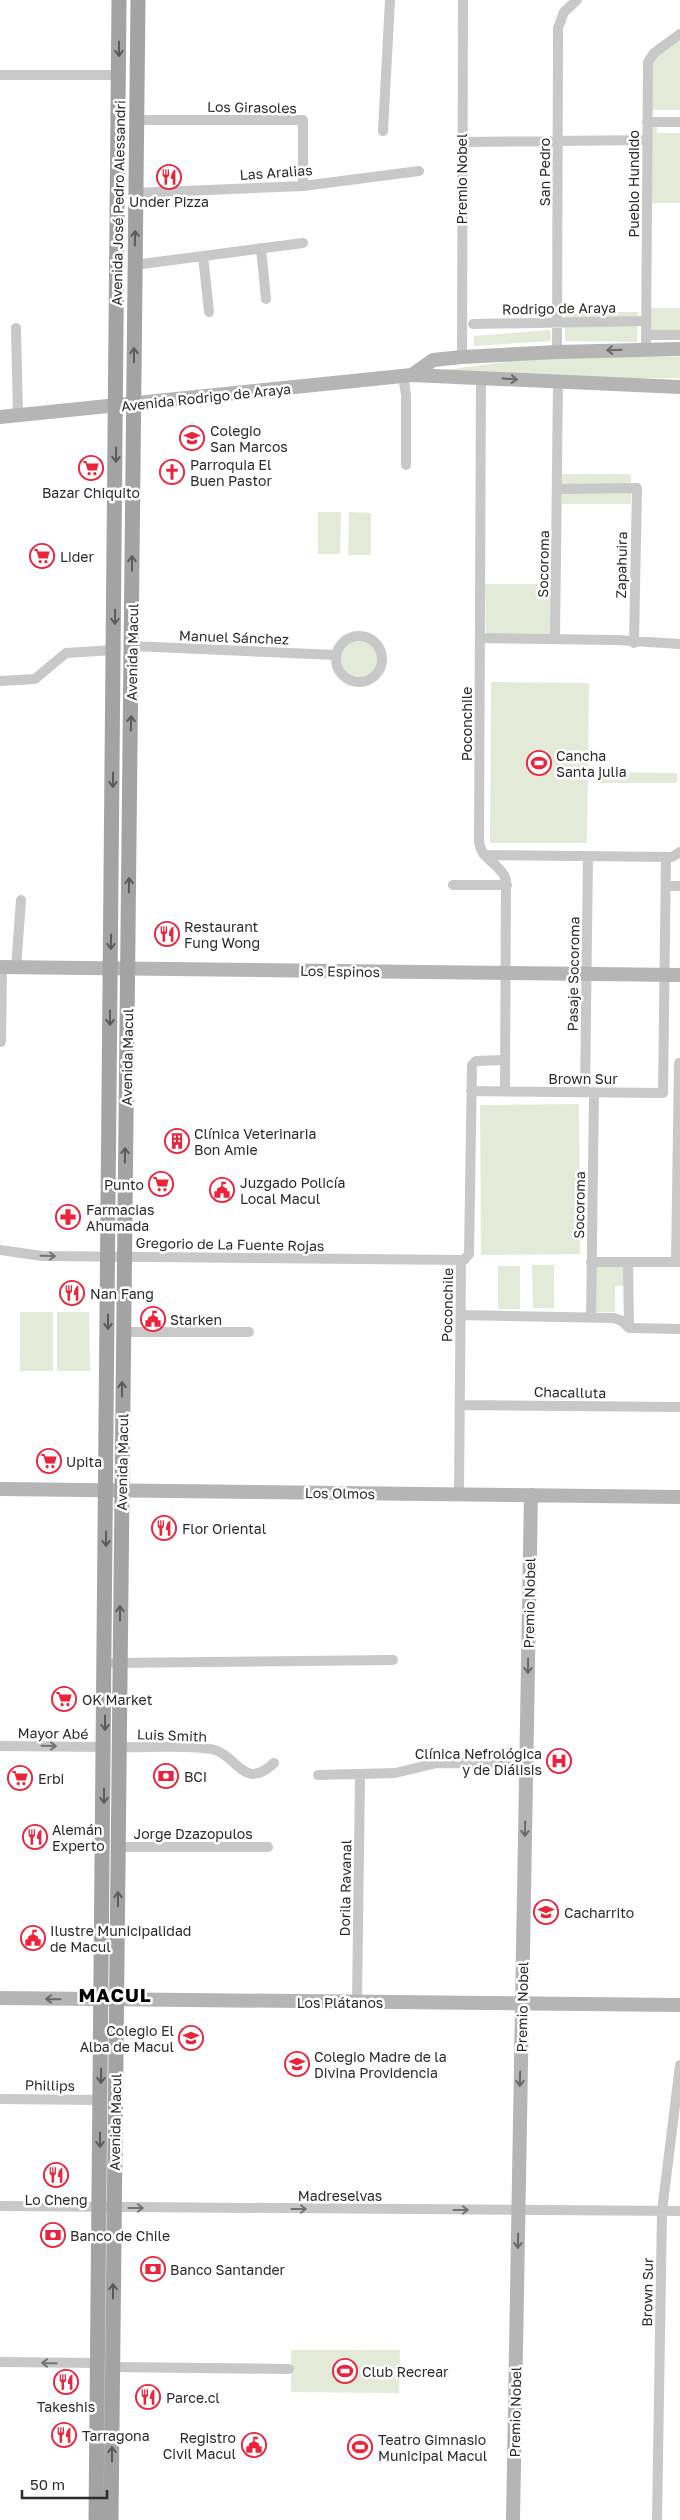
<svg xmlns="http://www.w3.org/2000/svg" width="680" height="2520" font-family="'Golos Text',sans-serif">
<rect width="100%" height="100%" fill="#fff"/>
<!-- green -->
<path fill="#e3ead8" d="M680,36v74h-30l2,-46 5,-8z
M657,124v9h23v70h-29l-1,-76z
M651,308h29v22h-29z
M565,312h73l-1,30 -72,-1z
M550,330l1,11 -77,5v-10z
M558,355l122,2v21h-122l-136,-5z
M562,474h69v30h-69z
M318,512h23l-1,42h-22z
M349,512l22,1v42h-23z
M485,584h68l-1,51 -66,-1z
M336 659a23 23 0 1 1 46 0a23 23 0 1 1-46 0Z
M491,682l98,1 -2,160h-97z
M600,772l77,1v10h-77z
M579,1104l1,150 -99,1 -1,-150z
M532,1265h22v43h-21z
M624,1265v21h-9v26h-20l-1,-46z
M498,1266h22v43h-22z
M20,1312h33v59h-33z
M57,1312h32l1,59h-33z
M291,2350h109l-1,43 -108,-1z"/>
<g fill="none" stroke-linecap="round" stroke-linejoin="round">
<!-- street -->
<path stroke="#c8c8c8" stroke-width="10" d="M0,75h119
M137,120h166v66
M647,122h33
M383,131l7,-131
M462,142l185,-2
M135,193l168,-7 116,-15
M261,248l5,51
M203,256l6,56
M134,265l169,-22
M473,324l173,-3
M16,328l2,87
M646,335h34
M646,349l2,-287 6,-9 26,-19
M557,352l1,-324 6,-16 13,-12
M462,357l1,-357
M403,375l3,20v70
M481,377l-2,464c1,19 23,23 27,39l-1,211
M557,489l80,-1 -3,155
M336 659a23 23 0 1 1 46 0a23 23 0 1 1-46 0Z
M480,638l137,2 63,4
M555,639l3,-257
M132,646l204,9
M0,681l35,-2 31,-26 48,-3
M484,855l188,2 8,-5
M453,885h54
M666,886h14
M16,968l5,-68
M1,1042l1,-74
M471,1091l192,2 3,-236
M585,1092l3,-236
M0,1250l42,6 422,4 5,-6 3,-189 4,-4 29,-1
M676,1261l3,-198
M591,1262h89
M628,1262l1,66
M461,1315l153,3 8,3 7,7 51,1
M591,1318l3,-226
M123,1332h126
M460,1405l220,2
M459,1494l2,-233
M114,1663l279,-3
M0,1746l105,1
M119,1747c25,1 75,-3 96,3 23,7 29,41 59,13
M318,1775l77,-2 42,-10 90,1
M118,1847h150
M357,2002l3,-227
M0,2099l100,1
M0,2206l680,5
M0,2362l98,1
M113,2367l176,2
M657,2520l5,-309 18,-146"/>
<!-- secondary -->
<path stroke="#b5b5b5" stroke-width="14" d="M412,375l21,-15 29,-3 95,-5 123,-3
M0,417l412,-42 268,12
M0,967l680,8
M0,1489l680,8
M0,1998l680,7
M513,2520l18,-1025"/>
<!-- primary -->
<path stroke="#a3a3a3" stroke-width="15" d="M96,2520l23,-2520
M111,2520l27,-2520"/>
</g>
<!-- one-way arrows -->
<defs><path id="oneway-shaft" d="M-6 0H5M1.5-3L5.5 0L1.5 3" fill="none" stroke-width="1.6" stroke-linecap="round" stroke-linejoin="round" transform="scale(1.25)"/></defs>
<g stroke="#5b5b5b">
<use href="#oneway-shaft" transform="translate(119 49) rotate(90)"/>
<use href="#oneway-shaft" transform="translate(135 238) rotate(-89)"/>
<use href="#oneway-shaft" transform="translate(134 355) rotate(-90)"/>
<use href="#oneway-shaft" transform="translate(116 455) rotate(91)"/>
<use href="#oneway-shaft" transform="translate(132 563) rotate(-90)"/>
<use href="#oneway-shaft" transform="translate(115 617) rotate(91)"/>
<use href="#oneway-shaft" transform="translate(131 723) rotate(-89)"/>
<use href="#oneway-shaft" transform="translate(113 780) rotate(91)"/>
<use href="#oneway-shaft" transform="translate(129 885) rotate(-89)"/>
<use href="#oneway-shaft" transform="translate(111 942) rotate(91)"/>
<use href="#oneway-shaft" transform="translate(110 1018) rotate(90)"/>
<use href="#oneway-shaft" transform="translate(125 1155) rotate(-89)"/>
<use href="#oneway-shaft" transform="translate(108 1322) rotate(90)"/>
<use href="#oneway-shaft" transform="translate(122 1389) rotate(-90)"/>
<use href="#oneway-shaft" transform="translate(106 1539) rotate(90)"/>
<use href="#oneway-shaft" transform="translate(120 1613) rotate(-90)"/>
<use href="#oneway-shaft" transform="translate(105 1723) rotate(90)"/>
<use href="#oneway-shaft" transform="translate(104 1796) rotate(90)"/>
<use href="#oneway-shaft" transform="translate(118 1899) rotate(-90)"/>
<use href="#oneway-shaft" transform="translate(101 2076) rotate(91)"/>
<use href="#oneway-shaft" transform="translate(100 2140) rotate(90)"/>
<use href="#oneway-shaft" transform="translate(113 2291) rotate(-90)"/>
<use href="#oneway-shaft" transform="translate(112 2454) rotate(-90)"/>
</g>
<g stroke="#696969">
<use href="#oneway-shaft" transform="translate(614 350) rotate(178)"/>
<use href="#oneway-shaft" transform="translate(510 379) rotate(4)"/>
<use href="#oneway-shaft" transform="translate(528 1666) rotate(91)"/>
<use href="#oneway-shaft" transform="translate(525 1829) rotate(91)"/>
<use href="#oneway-shaft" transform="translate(53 1999) rotate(-179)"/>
<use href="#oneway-shaft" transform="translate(520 2079) rotate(91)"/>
<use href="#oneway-shaft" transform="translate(518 2241) rotate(91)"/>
</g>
<g stroke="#727272">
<use href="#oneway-shaft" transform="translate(48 1256) rotate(1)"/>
<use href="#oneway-shaft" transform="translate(49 1746) rotate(1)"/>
<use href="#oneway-shaft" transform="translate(136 2208)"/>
<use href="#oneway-shaft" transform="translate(299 2209)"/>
<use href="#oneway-shaft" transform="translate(461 2210)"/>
<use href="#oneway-shaft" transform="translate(49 2363) rotate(-179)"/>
</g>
<!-- icons -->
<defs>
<symbol id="restaurant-ring" viewBox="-11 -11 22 22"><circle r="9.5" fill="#fff" stroke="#ec243b" stroke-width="1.5"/><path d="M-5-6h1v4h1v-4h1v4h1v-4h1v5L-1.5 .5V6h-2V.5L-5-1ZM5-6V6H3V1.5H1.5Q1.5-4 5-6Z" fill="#ec243b"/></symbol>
<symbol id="school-ring" viewBox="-11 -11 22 22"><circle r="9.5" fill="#fff" stroke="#ec243b" stroke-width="1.5"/><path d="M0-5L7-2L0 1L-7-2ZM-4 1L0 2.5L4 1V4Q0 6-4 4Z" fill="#ec243b"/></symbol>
<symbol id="supermarket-ring" viewBox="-11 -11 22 22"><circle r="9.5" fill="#fff" stroke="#ec243b" stroke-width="1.5"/><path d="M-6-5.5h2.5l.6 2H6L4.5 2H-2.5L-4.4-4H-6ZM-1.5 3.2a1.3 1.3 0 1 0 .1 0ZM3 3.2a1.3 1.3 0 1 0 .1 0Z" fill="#ec243b"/></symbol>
<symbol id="church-ring" viewBox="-11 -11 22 22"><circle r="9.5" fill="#fff" stroke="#ec243b" stroke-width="1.5"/><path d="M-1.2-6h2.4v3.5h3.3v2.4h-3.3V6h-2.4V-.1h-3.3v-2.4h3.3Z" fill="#ec243b"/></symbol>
<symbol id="stadium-ring" viewBox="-11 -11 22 22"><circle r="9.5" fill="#fff" stroke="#ec243b" stroke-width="1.5"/><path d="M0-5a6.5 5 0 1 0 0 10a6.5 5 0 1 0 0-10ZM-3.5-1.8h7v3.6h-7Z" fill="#ec243b"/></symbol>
<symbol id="building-ring" viewBox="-11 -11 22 22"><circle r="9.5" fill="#fff" stroke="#ec243b" stroke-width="1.5"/><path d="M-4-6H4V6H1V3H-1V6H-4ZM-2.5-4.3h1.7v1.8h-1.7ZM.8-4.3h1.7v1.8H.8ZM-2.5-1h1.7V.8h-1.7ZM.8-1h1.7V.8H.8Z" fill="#ec243b"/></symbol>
<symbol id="civic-ring" viewBox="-11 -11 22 22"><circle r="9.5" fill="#fff" stroke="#ec243b" stroke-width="1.5"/><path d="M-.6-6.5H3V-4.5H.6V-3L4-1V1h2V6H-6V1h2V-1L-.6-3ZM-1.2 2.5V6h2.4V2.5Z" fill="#ec243b"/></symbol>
<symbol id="pharmacy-ring" viewBox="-11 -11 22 22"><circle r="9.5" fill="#fff" stroke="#ec243b" stroke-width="1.5"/><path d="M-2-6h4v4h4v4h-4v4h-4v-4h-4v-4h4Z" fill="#ec243b"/></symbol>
<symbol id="hospital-ring" viewBox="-11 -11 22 22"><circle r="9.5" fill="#fff" stroke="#ec243b" stroke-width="1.5"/><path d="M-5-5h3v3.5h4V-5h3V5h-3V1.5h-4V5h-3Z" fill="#ec243b"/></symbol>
<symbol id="bank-ring" viewBox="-11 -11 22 22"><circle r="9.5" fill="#fff" stroke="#ec243b" stroke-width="1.5"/><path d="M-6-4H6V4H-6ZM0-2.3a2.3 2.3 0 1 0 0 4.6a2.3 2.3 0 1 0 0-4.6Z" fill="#ec243b"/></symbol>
</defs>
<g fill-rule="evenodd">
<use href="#restaurant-ring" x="155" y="163" width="28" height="28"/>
<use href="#school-ring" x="178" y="424" width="28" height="28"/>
<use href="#supermarket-ring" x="77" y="454" width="28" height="28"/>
<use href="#church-ring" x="158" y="458" width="28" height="28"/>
<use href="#supermarket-ring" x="28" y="542" width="28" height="28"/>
<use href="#stadium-ring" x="525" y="749" width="28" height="28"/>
<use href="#restaurant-ring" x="153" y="920" width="28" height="28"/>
<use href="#building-ring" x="163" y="1127" width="28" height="28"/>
<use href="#supermarket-ring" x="147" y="1170" width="28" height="28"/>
<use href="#civic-ring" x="208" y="1176" width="28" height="28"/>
<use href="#pharmacy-ring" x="54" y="1203" width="28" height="28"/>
<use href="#restaurant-ring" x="58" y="1279" width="28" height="28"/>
<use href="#civic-ring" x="139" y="1305" width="28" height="28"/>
<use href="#supermarket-ring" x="35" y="1447" width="28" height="28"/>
<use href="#restaurant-ring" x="150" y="1514" width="28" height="28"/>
<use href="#supermarket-ring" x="50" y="1685" width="28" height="28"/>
<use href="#hospital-ring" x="545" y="1747" width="28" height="28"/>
<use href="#bank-ring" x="152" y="1762" width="28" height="28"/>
<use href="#supermarket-ring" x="6" y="1764" width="28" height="28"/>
<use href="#restaurant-ring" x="21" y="1823" width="28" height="28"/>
<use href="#school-ring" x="532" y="1898" width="28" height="28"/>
<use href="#civic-ring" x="19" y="1924" width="28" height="28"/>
<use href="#school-ring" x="177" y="2024" width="28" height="28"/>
<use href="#school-ring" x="283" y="2050" width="28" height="28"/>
<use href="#restaurant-ring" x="42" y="2161" width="28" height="28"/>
<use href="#bank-ring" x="39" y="2221" width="28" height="28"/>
<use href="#bank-ring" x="139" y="2255" width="28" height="28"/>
<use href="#stadium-ring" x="331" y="2357" width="28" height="28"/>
<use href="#restaurant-ring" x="52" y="2368" width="28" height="28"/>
<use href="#restaurant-ring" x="134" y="2383" width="28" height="28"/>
<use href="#restaurant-ring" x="50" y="2421" width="28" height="28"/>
<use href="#civic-ring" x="240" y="2431" width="28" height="28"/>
<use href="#stadium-ring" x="346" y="2433" width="28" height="28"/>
</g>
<g text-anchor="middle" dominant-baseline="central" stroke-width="5" stroke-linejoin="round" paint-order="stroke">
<!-- street labels -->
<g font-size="14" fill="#2b2b2b" stroke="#fff">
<text transform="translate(252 107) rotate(1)">Los Girasoles</text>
<text transform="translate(276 172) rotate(-4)">Las Aralias</text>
<text transform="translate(544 172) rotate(-90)">San Pedro</text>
<text transform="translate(461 179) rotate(-90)">Premio Nobel</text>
<text transform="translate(633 184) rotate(-90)">Pueblo Hundido</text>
<text transform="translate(118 203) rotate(-89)">Avenida José Pedro Alessandri</text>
<text transform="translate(559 308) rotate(-1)">Rodrigo de Araya</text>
<text transform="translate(206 397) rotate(-6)">Avenida Rodrigo de Araya</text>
<text transform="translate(543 564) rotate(-89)">Socoroma</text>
<text transform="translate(621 565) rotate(-89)">Zapahuira</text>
<text transform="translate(234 637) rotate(2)">Manuel Sánchez</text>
<text transform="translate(132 652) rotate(-89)">Avenida Macul</text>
<text transform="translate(466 724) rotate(-90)">Poconchile</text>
<text transform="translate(340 971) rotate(1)">Los Espinos</text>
<text transform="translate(573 974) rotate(-89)">Pasaje Socoroma</text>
<text transform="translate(127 1057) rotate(-89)">Avenida Macul</text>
<text x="583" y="1078">Brown Sur</text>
<text transform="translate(579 1205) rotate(-89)">Socoroma</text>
<text transform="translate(230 1244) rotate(1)">Gregorio de La Fuente Rojas</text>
<text transform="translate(447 1305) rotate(-89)">Poconchile</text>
<text transform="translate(570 1392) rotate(1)">Chacalluta</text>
<text transform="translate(122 1462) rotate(-89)">Avenida Macul</text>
<text transform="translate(340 1493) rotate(1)">Los Olmos</text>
<text transform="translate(529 1603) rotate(-89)">Premio Nobel</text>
<text transform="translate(53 1733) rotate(1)">Mayor Abé</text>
<text transform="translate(172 1735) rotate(2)">Luis Smith</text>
<text x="193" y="1833">Jorge Dzazopulos</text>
<text transform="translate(345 1888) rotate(-89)">Dorila Ravanal</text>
<text x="340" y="2002">Los Plátanos</text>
<text transform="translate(522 2007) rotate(-89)">Premio Nobel</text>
<text transform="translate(50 2085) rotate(1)">Phillips</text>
<text transform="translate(115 2122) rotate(-89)">Avenida Macul</text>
<text x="340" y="2195">Madreselvas</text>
<text transform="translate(647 2292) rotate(-89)">Brown Sur</text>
<text transform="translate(515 2412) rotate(-89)">Premio Nobel</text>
</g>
<!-- poi labels -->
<g font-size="14" fill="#2b2b2b" stroke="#fff" text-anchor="start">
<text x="169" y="201" text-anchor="middle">Under Pizza</text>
<text x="210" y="430">Colegio<tspan x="210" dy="16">San Marcos</tspan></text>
<text x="190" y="464">Parroquia El<tspan x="190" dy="16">Buen Pastor</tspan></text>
<text x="91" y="492" text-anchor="middle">Bazar Chiquito</text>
<text x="60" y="556">Lider</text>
<text x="556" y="755">Cancha<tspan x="556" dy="16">Santa julia</tspan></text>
<text x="184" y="926">Restaurant<tspan x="184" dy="16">Fung Wong</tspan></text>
<text x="194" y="1133">Clínica Veterinaria<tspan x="194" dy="16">Bon Amie</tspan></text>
<text x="240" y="1182">Juzgado Policía<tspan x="240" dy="16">Local Macul</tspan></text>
<text x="144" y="1184" text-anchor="end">Punto</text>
<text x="86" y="1209">Farmacias<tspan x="86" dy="16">Ahumada</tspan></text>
<text x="90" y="1293">Nan Fang</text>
<text x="170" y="1319">Starken</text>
<text x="66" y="1461">Upita</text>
<text x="182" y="1528">Flor Oriental</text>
<text x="82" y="1699">OK Market</text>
<text x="542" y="1753" text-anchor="end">Clínica Nefrológica<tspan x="542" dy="16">y de Diálisis</tspan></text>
<text x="184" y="1776">BCI</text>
<text x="38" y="1778">Erbi</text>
<text x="52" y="1829">Alemán<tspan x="52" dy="16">Experto</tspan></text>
<text x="564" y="1912">Cacharrito</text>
<text x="50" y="1930">Ilustre Municipalidad<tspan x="50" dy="16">de Macul</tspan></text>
<text x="174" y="2030" text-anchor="end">Colegio El<tspan x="174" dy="16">Alba de Macul</tspan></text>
<text x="314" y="2056">Colegio Madre de la<tspan x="314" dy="16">Divina Providencia</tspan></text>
<text x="56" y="2199" text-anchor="middle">Lo Cheng</text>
<text x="70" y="2235">Banco de Chile</text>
<text x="170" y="2269">Banco Santander</text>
<text x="362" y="2371">Club Recrear</text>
<text x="166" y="2397">Parce.cl</text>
<text x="66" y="2406" text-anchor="middle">Takeshis</text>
<text x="82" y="2435">Tarragona</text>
<text x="236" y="2437" text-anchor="end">Registro<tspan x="236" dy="16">Civil Macul</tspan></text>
<text x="378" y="2439">Teatro Gimnasio<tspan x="378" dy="16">Municipal Macul</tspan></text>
</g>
<!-- district labels -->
<g font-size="19" font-weight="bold" letter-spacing="1" fill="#000" stroke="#fff">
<text x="115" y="1994">MACUL</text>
</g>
</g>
<!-- scale -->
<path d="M22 2490v8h85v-8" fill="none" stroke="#2b2b2b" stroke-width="2.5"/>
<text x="30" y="2490" font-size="15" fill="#2b2b2b" stroke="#ffffff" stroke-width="4" paint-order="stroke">50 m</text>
</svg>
